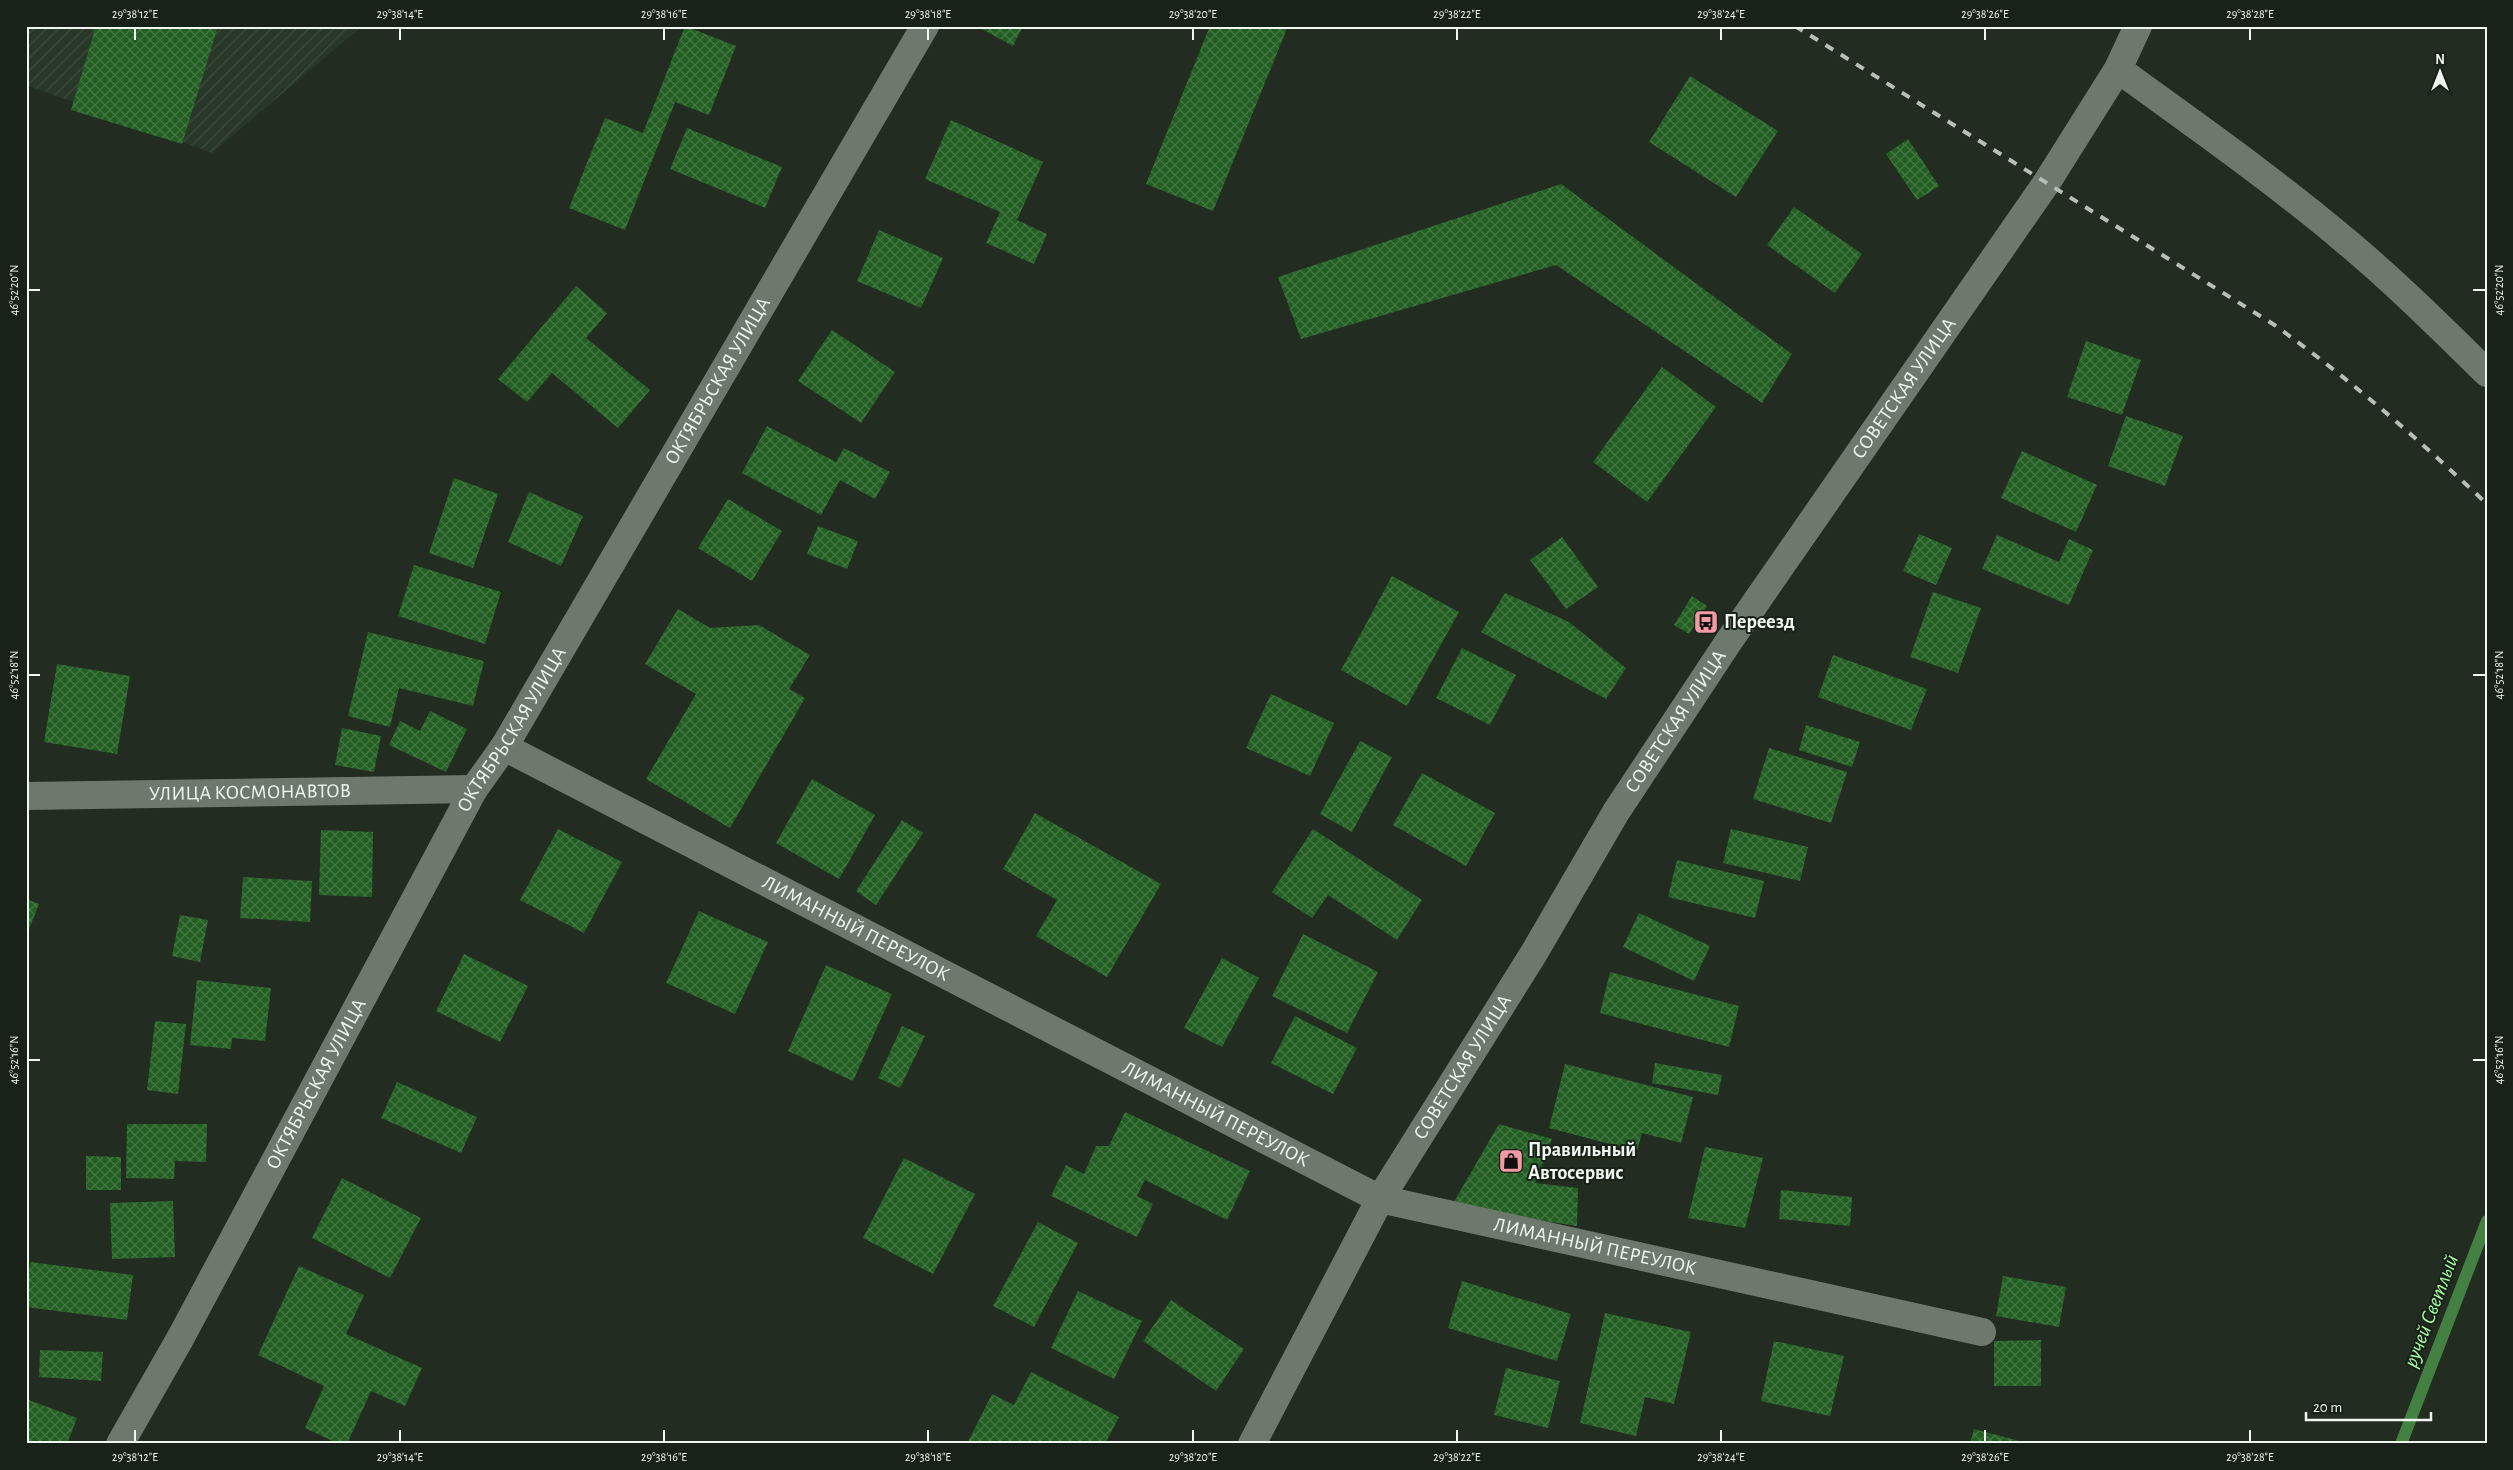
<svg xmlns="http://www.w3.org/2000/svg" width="2513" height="1470" font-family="'Alegreya Sans',sans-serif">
<defs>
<pattern id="industrial-furrows" width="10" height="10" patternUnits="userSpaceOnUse" patternTransform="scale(1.25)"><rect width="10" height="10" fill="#283728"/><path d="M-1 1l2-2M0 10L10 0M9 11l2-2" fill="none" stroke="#3d4b3d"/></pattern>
<pattern id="building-cross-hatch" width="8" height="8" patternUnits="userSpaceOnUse" patternTransform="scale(1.25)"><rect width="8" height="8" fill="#235f23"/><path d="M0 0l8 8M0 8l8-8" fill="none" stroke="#437743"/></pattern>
</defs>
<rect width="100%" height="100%" fill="#222c21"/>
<!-- industrial -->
<path fill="url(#industrial-furrows)" d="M26,26h336l-150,127 -186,-68z"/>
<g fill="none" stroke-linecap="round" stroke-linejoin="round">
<!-- stream -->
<path stroke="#448042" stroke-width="12" d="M2401,1444l86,-223"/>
</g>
<!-- building -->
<path fill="url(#building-cross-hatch)" d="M96,26h122l-36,118 -111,-34z
M685,26l51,20 -27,69 -34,-13 -50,128 -56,-22 36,-90 38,15z
M976,26h47l-10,20z
M1210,26h78l-75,185 -67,-27z
M1690,76l88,55 -42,66 -87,-55z
M951,120l92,42 -26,58 30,14 -13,30 -48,-21 14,-31 -75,-33z
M687,128l95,39 -17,41 -95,-39z
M1908,139l31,47 -22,14 -31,-46z
M1561,184l231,170 -30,49 -206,-138 -255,74 -23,-62z
M1794,207l68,47 -27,39 -68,-48z
M879,230l64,28 -22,50 -64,-27z
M576,286l31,27 -21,25 64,52 -32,38 -66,-55 -25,29 -29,-23z
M832,330l63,42 -34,51 -63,-42z
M2086,341l55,19 -19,55 -55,-18z
M1662,367l54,40 -69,95 -54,-40z
M2126,416l57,20 -18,50 -57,-20z
M767,426l69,36 8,-14 46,24 -15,27 -35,-19 -19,35 -79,-42z
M2022,451l75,34 -21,47 -75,-34z
M454,478l44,16 -25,74 -44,-15z
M529,492l54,24 -22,50 -53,-24z
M728,499l54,32 -30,50 -54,-33z
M818,526l40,15 -11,28 -40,-15z
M1919,534l33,14 -16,37 -33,-14z
M1997,535l62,27 10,-23 24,11 -24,55 -87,-36z
M1562,537l36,50 -32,22 -36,-49z
M414,565l87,27 -16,52 -87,-28z
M1392,576l67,36 -52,94 -66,-36z
M1933,592l48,16 -23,65 -48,-16z
M1505,593l64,29 57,46 -20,31 -125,-67z
M1692,596l15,10 -18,28 -15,-9z
M678,609l32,19 49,-3 51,30 -21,34 16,9 -75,130 -84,-49 50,-85 -51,-30z
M368,632l116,29 -11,45 -74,-18 -9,39 -42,-11z
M1462,648l54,27 -26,50 -54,-27z
M1833,655l94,34 -16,41 -93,-33z
M57,664l73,12 -13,78 -73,-12z
M1271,694l63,29 -24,53 -64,-28z
M430,711l37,18 -21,43 -57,-27 11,-24 20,10z
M1806,725l54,17 -8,25 -53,-17z
M342,728l39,8 -7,36 -39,-7z
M1360,741l32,16 -40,75 -32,-18z
M1769,748l78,24 -16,51 -78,-24z
M1422,773l73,40 -29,53 -73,-41z
M812,779l63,36 -36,64 -63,-36z
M1035,813l126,71 -54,93 -71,-41 21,-36 -54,-31z
M902,820l21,13 -47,72 -20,-14z
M558,829l64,33 -38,71 -64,-33z
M1313,829l109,71 -25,40 -69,-45 -16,23 -40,-26z
M1731,829l77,18 -8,34 -77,-18z
M321,830l52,2 -1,65 -53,-2z
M1677,860l87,21 -9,37 -87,-21z
M243,877l69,4 -2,41 -70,-4z
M26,899l13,5 -13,33z
M699,911l69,31 -33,72 -69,-31z
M1639,913l71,33 -16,35 -71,-34z
M180,915l28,5 -8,42 -28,-6z
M1303,934l75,38 -31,61 -75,-37z
M464,954l64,32 -28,56 -64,-31z
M1222,958l37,20 -37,69 -38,-19z
M826,965l66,29 -39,87 -65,-30z
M1610,972l129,34 -10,41 -129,-34z
M197,980l74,8 -6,53 -33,-3 -1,11 -41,-4z
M1295,1016l62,32 -24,46 -62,-31z
M155,1021l31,3 -8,70 -31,-4z
M902,1026l23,10 -25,52 -22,-10z
M1655,1063l67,12 -4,20 -66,-12z
M1565,1064l128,33 -12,46 -39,-10 -5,18 -88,-23z
M397,1082l80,35 -16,36 -80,-35z
M1125,1112l125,59 -23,49 -82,-40 -8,16 16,8 -16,33 -86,-41 15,-31 18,9 12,-28h13z
M127,1124h80l-1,38 -31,-1 -1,18 -48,-1z
M1499,1124l53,15 -17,44 43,5 -1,38 -126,-19z
M1705,1147l58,11 -18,70 -57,-10z
M86,1156l35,1v33h-35z
M904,1158l71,36 -42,80 -70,-36z
M342,1178l79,40 -31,60 -78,-40z
M1781,1190l71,7 -2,29 -71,-7z
M173,1201l2,56 -63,2 -2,-56z
M1038,1222l40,21 -44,84 -41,-21z
M30,1262l103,13 -6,45 -101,-13z
M299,1266l65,29 -18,39 76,34 -17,38 -34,-15 -24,53h-8l-34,-16 19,-42 -66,-31z
M2003,1276l63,11 -7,40 -63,-11z
M1462,1281l109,33 -14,47 -109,-33z
M1078,1291l64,30 -28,58 -63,-31z
M1171,1300l73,49 -28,42 -73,-50z
M1605,1313l86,19 -17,72 -29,-7 -9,39 -56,-13z
M2041,1340v46h-47v-45z
M1774,1341l70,15 -14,60 -69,-15z
M40,1350l63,2 -2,29 -62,-4z
M1506,1368l54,13 -12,47 -54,-13z
M1031,1372l88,45 -14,27h-138l25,-50 22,11z
M26,1399l51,19 -10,26h-41z
M1974,1429l53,14 -1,1h-56z"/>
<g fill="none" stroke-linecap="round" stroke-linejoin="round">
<!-- minor -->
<g stroke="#6e796d" stroke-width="28">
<path d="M2118,69c78,57 157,112 230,174 49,41 94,86 139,130"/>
<path id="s1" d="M504,747l876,452 602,133"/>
<path id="s2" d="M26,796l448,-7"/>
<path id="s3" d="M120,1444l61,-107 293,-548 30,-42 421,-721"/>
</g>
<!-- tertiary -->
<path stroke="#6e796d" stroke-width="28" id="s4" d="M1252,1444l128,-245 154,-246 82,-141 113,-171 318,-459 71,-113 20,-43"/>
<!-- rail -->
<path stroke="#b7bfb7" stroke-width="4" stroke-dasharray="9 9" stroke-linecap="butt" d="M1795,26l478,298c77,55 145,115 214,180"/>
</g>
<!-- ticks -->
<path fill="none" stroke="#f0f7f0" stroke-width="2" d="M135,28v12M400,28v12M664,28v12M928,28v12M1193,28v12M1457,28v12M1721,28v12M1985,28v12M2250,28v12M28,290h12M2473,290h13M28,675h12M2473,675h13M28,1060h12M2473,1060h13M135,1430v12M400,1430v12M664,1430v12M928,1430v12M1193,1430v12M1457,1430v12M1721,1430v12M1985,1430v12M2250,1430v12"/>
<!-- icons -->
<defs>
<symbol id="bus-square" viewBox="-11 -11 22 22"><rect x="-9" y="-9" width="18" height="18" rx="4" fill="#f39aa7" stroke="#182218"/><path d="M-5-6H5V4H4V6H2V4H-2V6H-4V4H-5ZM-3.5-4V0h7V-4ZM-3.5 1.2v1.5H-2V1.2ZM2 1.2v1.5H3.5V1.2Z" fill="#111"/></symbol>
<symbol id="shop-square" viewBox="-11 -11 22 22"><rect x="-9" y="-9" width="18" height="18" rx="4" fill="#f39aa7" stroke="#182218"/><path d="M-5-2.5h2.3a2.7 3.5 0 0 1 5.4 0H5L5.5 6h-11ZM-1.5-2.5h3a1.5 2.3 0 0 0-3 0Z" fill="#111"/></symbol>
</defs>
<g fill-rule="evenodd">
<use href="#bus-square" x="1692" y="608" width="28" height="28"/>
<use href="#shop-square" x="1497" y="1147" width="28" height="28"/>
</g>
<g text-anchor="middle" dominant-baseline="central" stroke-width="4" stroke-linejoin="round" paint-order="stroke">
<!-- street labels -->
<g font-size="20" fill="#f0f7f0" stroke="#182218">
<text stroke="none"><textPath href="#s3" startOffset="1220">ОКТЯБРЬСКАЯ УЛИЦА</textPath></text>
<text stroke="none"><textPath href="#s4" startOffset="1242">СОВЕТСКАЯ УЛИЦА</textPath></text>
<text stroke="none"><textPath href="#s4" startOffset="838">СОВЕТСКАЯ УЛИЦА</textPath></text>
<text stroke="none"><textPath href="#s3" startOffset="815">ОКТЯБРЬСКАЯ УЛИЦА</textPath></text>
<text stroke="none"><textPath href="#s2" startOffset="224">УЛИЦА КОСМОНАВТОВ</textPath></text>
<text stroke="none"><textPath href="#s1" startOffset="396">ЛИМАННЫЙ ПЕРЕУЛОК</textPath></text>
<text stroke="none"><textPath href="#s4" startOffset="432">СОВЕТСКАЯ УЛИЦА</textPath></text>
<text stroke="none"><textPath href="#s3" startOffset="410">ОКТЯБРЬСКАЯ УЛИЦА</textPath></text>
<text stroke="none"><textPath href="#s1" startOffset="801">ЛИМАННЫЙ ПЕРЕУЛОК</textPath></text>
<text stroke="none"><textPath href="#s1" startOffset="1206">ЛИМАННЫЙ ПЕРЕУЛОК</textPath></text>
</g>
<!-- poi labels -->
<g font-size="20" font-weight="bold" fill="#f0f7f0" stroke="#182218" text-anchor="start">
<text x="1724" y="622">Переезд</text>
<text x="1528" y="1150">Правильный<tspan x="1528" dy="23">Автосервис</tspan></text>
</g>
<!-- water labels -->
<g font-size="21" font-style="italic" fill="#a8faa4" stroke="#182218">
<text transform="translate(2431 1311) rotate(-69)">ручей Светлый</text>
</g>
</g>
<!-- border -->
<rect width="2513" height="1470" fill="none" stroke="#182218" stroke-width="55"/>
<!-- north arrow -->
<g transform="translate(2440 72)" stroke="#182218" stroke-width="4" paint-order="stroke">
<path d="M0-4L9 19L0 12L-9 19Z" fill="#f0f7f0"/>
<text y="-8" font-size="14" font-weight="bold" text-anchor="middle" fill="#f0f7f0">N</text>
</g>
<!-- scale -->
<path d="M2306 1412v8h125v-8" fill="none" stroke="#f0f7f0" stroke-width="2.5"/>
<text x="2313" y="1412" font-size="15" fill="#f0f7f0" stroke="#182218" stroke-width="4" paint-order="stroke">20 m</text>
<rect x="28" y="28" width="2458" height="1414" fill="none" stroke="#f0f7f0" stroke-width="2"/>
<g font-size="12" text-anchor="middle" fill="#f0f7f0">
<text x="135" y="18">29°38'12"E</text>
<text x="400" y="18">29°38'14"E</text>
<text x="664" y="18">29°38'16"E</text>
<text x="928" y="18">29°38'18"E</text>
<text x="1193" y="18">29°38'20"E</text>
<text x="1457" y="18">29°38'22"E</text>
<text x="1721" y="18">29°38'24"E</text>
<text x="1985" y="18">29°38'26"E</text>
<text x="2250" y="18">29°38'28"E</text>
<text transform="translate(14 290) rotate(-90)" y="4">46°52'20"N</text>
<text transform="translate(2499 290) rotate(-90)" y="4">46°52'20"N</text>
<text transform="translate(14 675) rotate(-90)" y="4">46°52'18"N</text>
<text transform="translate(2499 675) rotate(-90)" y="4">46°52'18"N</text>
<text transform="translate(14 1060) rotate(-90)" y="4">46°52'16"N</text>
<text transform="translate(2499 1060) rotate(-90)" y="4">46°52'16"N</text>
<text x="135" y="1461">29°38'12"E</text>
<text x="400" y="1461">29°38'14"E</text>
<text x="664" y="1461">29°38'16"E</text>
<text x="928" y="1461">29°38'18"E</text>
<text x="1193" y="1461">29°38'20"E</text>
<text x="1457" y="1461">29°38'22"E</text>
<text x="1721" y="1461">29°38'24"E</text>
<text x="1985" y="1461">29°38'26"E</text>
<text x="2250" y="1461">29°38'28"E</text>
</g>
</svg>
